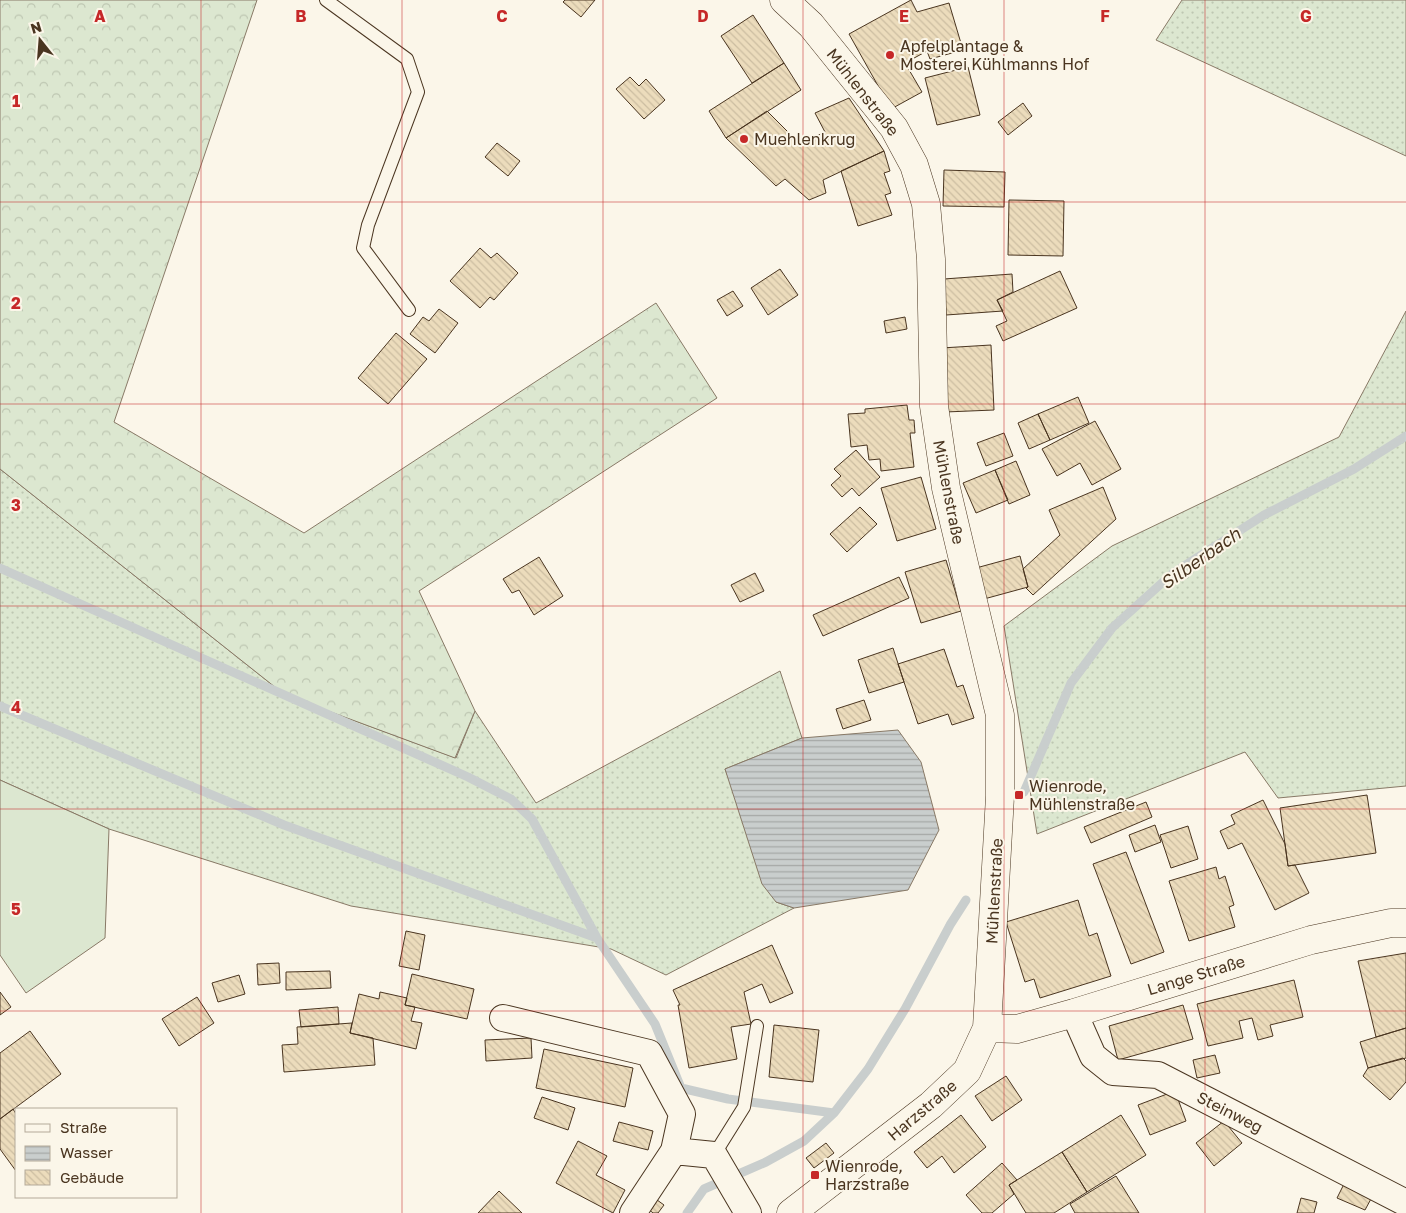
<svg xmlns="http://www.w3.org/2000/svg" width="1406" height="1213" font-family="'Golos Text',sans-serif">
<defs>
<pattern id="grass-dots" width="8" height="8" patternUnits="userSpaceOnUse" patternTransform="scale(1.25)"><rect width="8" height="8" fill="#dce7d0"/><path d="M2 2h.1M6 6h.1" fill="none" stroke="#bec7b2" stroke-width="1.8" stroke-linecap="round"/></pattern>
<pattern id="forest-crowns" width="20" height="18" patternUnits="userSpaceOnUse" patternTransform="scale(1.25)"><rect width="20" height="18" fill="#dce7d0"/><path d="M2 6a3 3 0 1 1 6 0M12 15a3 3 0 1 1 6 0" fill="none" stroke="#bec7b2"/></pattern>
<pattern id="water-rules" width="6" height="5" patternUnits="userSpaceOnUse" patternTransform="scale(1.25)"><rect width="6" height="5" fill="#c9cecd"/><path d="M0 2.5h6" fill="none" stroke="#a5a8a6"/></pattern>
<pattern id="building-back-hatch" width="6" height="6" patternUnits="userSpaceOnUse" patternTransform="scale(1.25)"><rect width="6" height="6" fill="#ecdcbc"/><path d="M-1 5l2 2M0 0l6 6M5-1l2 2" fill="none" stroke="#ccbda1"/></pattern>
</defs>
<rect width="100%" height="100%" fill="#fbf6e9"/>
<!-- grass -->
<path fill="url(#grass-dots)" stroke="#887966" d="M1182,0h224v156l-250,-116z
M1406,311v475l-128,12 -33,-46 -208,82 -33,-208 108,-80 227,-109z
M0,469l285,226 171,63 19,-47 61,92 244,-132 22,67 -77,31 51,133 18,6 -128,67 -55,-26 -260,-43 -242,-77 -109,-49z"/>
<!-- forest -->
<path fill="url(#forest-crowns)" stroke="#887966" d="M0,0h257l-143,422 190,111 352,-230 61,95 -298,193 56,120 -20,47 -170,-63 -285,-226z"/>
<!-- garden -->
<path fill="#dce7d0" stroke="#887966" d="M0,780l109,49 -4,109 -79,55 -26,-38z"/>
<!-- water -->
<path fill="url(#water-rules)" stroke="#887966" d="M898,730l23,32 18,68 -31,60 -114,18 -18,-6 -14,-18 -37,-115 77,-31z"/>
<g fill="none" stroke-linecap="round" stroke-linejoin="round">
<!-- stream -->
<path stroke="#c9cecd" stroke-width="9" d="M0,568l468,209 43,22 21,20 65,119 58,86 26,64 47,11 106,14
M0,706l284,119 313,113
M1024,792l47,-109 41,-55 61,-55 91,-58 90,-46 52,-33
M687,1213l17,-24 62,-27 38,-21 30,-28 34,-44 37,-60 45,-84 16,-25"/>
</g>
<!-- building -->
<path fill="url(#building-back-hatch)" stroke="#4a3520" d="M565,0h30l-14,17 -18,-15z
M911,0l6,12 32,-9 14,47 -33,9 -3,-8 -22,12 17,29 -31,17 -42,-75z
M753,15l31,48 -32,20 -31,-47z
M784,63l17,27 -75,48 -17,-27z
M968,67l12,48 -43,10 -12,-47z
M630,77l9,9 7,-7 19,21 -21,19 -28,-30z
M849,98l35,53 -61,29 3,13 -17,7 -24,-21 -9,7 -50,-48 41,-27 33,33 25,-12 -10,-19z
M1023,103l9,13 -24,19 -10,-13z
M497,143l23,18 -12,15 -23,-19z
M884,151l6,20 -6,2 7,20 -6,2 7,20 -34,11 -17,-55z
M944,170l61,2 -1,35 -61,-1z
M1009,200l55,1 -1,55 -55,-1z
M480,248l11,10 6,-5 21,20 -24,27 -4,-3 -10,11 -30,-27z
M780,269l18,26 -30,20 -17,-27z
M1060,271l17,37 -74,33 -7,-15 11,-5 -10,-21z
M1012,274l1,18 -16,8 6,11 -57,4 -2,-36z
M733,291l10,15 -16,10 -10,-16z
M439,309l19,14 -23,30 -25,-19 13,-17 6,4z
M905,317l2,12 -21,4 -2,-12z
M396,333l31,26 -39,45 -30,-26z
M991,345l3,65 -49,2 -4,-64z
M1078,397l11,26 -39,17 -12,-26z
M907,405l2,15h5l1,13h-5l4,34 -33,4 -1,-12 -11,1 -2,-15 -16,2 -3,-33 17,-1v-4z
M1038,414l12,26 -21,9 -11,-26z
M1095,421l26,48 -29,16 -12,-22 -23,13 -15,-27z
M1004,433l9,23 -27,10 -9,-23z
M856,450l24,27 -21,19 -7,-8 -10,9 -11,-12 10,-9 -7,-7z
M1016,461l14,34 -21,9 -14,-34z
M995,470l13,30 -32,13 -13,-30z
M921,477l15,52 -39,12 -16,-53z
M1103,487l13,32 -83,76 -7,-7 2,-1 -5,-18 37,-34 -11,-25z
M860,507l17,17 -30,28 -17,-18z
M1020,556l8,31 -44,12 -8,-31z
M539,557l24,39 -29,19 -15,-25 -7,3 -9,-14z
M946,560l15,51 -40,12 -16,-51z
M755,573l9,18 -24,11 -9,-17z
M899,577l10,21 -86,38 -10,-21z
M893,648l11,34 -35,11 -11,-33z
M944,649l13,38 6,-2 11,33 -22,7 -4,-11 -30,10 -20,-60z
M864,700l7,20 -28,9 -7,-20z
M1367,795l9,58 -88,13 -8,-58z
M1263,800l22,44 3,22 7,-1 14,28 -34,17 -33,-67 -14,6 -8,-18 15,-7 -4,-9z
M1146,802l6,15 -61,26 -7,-16z
M1155,825l6,17 -26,10 -6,-17z
M1188,826l10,33 -27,9 -11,-33z
M1126,852l38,100 -33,12 -38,-100z
M1216,867l3,12 6,-3 9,29 -5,2 6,20 -46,14 -20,-60z
M1078,900l11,36 8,-3 14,43 -71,22 -6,-19 -9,3 -19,-60z
M406,931l19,4 -6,35 -20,-4z
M772,945l21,48 -23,10 -8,-19 -18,8 7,32 -20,3 6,32 -48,9 -11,-63h2l-7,-15z
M1406,953v75l-30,9 -18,-76z
M279,963l1,20 -22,2 -1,-21z
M330,971l1,17 -45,2v-18z
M412,974l62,15 -7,30 -62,-14z
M239,975l6,19 -27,8 -6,-19z
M1294,980l9,37 -33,8 3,11 -15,4 -6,-22 -13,3 4,17 -35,8 -11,-42z
M0,992l11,15 -11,8z
M380,992l27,6 -2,7 10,2 -4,14 11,2 -6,26 -66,-16 9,-39 20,5z
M197,997l17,26 -35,23 -17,-27z
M1183,1005l10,34 -75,21 -9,-34z
M338,1007l1,17 -38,3 -2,-17z
M352,1023l-2,10 23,5 2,27 -91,7 -2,-27 16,-1 -1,-17z
M774,1025l45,5 -6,52 -44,-5z
M1406,1028v30l-38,10 -8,-26z
M30,1031l31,43 -61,45v-66z
M531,1038l1,20 -46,3 -1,-21z
M544,1049l89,19 -8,39 -89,-19z
M1215,1055l5,18 -23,5 -4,-18z
M1403,1058l3,3v21l-16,18 -27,-24 5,-8z
M1006,1076l16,24 -30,21 -17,-25z
M1175,1091l11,30 -36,14 -12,-30z
M542,1097l33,11 -7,22 -34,-12z
M13,1109l3,5v57l-16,-22v-30z
M961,1115l25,32 -32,26 -12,-17 -15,12 -13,-16z
M1121,1115l25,40 -59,37 -25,-40z
M1224,1121l18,22 -28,23 -18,-23z
M619,1122l34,9 -5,19 -35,-9z
M578,1141l29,15 -11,19 29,15 -12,23 -57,-30z
M826,1143l8,10 -20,15 -8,-10z
M1062,1152l25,40 -33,21h-28l-17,-28z
M1002,1163l15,17 -8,5 5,9 -22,19h-10l-16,-18z
M1116,1176l23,37h-64l-5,-9z
M1344,1184l28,13 -7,13 -28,-12z
M499,1191l23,22h-44z
M653,1197l11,8 -6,8h-5l-7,-6z
M1301,1198l16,4 -3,11h-17z"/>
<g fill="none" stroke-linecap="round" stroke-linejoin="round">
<defs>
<path id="lane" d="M326,0l81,59 11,33 -50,133 -5,23 46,62
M714,1155l30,-48 13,-81"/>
<path id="street" d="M1074,1013l19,43 20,16 45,3 248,128
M503,1018l146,35 33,61 -8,37 -41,62
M674,1151l40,4 34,58"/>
<path id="secondary" d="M784,0l27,25 83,103 20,37 12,39 5,55 3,147 12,82 54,227v81l-13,232 -20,43 -36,34 -140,108
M987,1028l30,1 57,-16 237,-73 80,-17h15"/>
</defs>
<!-- lane casing -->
<use href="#lane" stroke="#4a3520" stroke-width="14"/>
<!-- street casing -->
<use href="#street" stroke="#4a3520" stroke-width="28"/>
<!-- secondary casing -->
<use href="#secondary" stroke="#4a3520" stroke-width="29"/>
<!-- lane -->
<use href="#lane" stroke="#fbf6e9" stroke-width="12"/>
<!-- street -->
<use href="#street" stroke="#fbf6e9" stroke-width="26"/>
<!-- secondary -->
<use href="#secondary" stroke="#fbf6e9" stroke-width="28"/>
</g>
<!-- grid -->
<path fill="none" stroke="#c62828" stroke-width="1" stroke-opacity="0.55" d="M201,0v1213M402,0v1213M603,0v1213M803,0v1213M1004,0v1213M1205,0v1213M0,202h1406M0,404h1406M0,606h1406M0,809h1406M0,1011h1406"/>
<!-- markers -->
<g fill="#c62828" stroke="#fbf6e9" stroke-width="2">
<circle cx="890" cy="55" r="5"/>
<circle cx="744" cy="139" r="5"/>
<rect x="1014" y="790" width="10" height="10" rx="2.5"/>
<rect x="810" y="1170" width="10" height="10" rx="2.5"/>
</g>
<g text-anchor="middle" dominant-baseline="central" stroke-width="4" stroke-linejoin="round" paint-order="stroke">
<!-- poi labels -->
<g font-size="16" fill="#4a3520" stroke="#fbf6e9" text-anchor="start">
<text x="900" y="46">Apfelplantage &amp;<tspan x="900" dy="18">Mosterei Kühlmanns Hof</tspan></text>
<text x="754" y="139">Muehlenkrug</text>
<text x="1029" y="786">Wienrode,<tspan x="1029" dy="18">Mühlenstraße</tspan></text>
<text x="825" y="1166">Wienrode,<tspan x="825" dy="18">Harzstraße</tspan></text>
</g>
<!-- street labels -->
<g font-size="16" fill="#4a3520" stroke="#fbf6e9">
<text transform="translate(863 92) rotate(52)">Mühlenstraße</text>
<text transform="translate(949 492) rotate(79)">Mühlenstraße</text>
<text transform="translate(994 891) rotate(-87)">Mühlenstraße</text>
<text transform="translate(1196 975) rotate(-17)">Lange Straße</text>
<text transform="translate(922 1110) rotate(-40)">Harzstraße</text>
<text transform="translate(1230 1112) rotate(27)">Steinweg</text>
</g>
<!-- water labels -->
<g font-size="18" font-style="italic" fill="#4a3520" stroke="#fbf6e9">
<text transform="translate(1200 558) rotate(-35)">Silberbach</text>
</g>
</g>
<g font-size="16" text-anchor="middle" font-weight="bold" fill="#c62828" stroke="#fbf6e9" stroke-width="4" stroke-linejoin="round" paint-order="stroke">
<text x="100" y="22">A</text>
<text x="301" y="22">B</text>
<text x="502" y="22">C</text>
<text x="703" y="22">D</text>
<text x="904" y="22">E</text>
<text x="1105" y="22">F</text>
<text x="1306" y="22">G</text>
<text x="16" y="107">1</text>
<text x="16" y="309">2</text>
<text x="16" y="511">3</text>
<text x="16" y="713">4</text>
<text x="16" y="915">5</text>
</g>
<!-- legend -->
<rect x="15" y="1108" width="162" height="90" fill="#fbf6e9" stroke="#b4a999"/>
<rect x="25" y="1124" width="25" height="8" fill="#fbf6e9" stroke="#b4a999"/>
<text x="60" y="1133" font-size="15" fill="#4a3520">Straße</text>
<rect x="25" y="1146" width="25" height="15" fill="url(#water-rules)" stroke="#b4a999"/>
<text x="60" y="1158" font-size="15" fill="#4a3520">Wasser</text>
<rect x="25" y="1170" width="25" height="15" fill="url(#building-back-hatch)" stroke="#b4a999"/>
<text x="60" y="1183" font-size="15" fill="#4a3520">Gebäude</text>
<!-- north arrow -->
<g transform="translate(40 40) rotate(343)" stroke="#fbf6e9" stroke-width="4" paint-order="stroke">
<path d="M0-4L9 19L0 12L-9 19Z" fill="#4a3520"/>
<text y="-8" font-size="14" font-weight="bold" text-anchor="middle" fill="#4a3520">N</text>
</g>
</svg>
